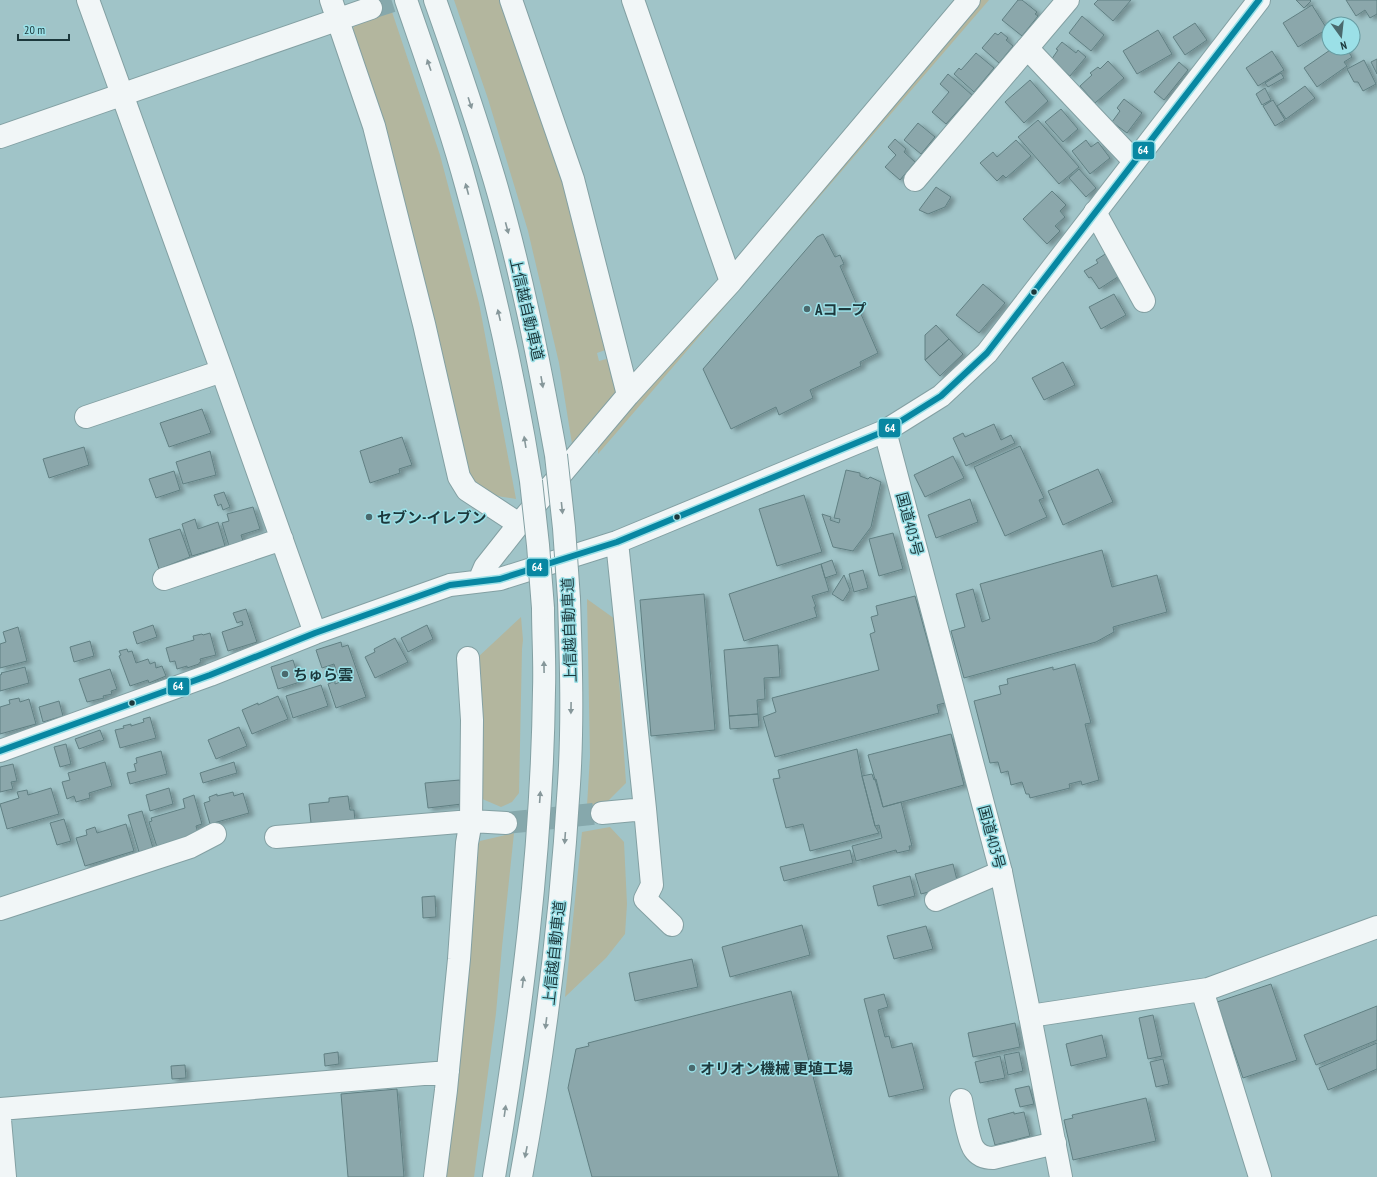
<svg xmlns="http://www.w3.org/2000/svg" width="1377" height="1177" font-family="'PT Sans Narrow','Noto Sans JP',sans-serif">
<defs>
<filter id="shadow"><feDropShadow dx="4.5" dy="2.5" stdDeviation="2" flood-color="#0004"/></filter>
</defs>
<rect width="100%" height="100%" fill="#a0c4c8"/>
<!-- green -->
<path fill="#b3b69e" d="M370,0h18l52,155 39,148 37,196c-33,-5 -40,-7 -52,-40l-113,-421 3,-13z
M454,0h50l58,169 46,180 -11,4 2,8 11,-3 9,40 -46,52 -14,-87 -31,-132 -40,-132z
M977,0h12l-391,454v-7z
M587,599l28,20 11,164 -19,19 -20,4 3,-50z
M521,617l2,23 -1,9 -3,144 -7,9 -11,5 -21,-9 -3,-140z
M610,827l14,15 3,62 -2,30 -19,24 -41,39 17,-165z
M514,833l-12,114 -6,66 -22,164h-32l33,-324 5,-12z"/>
<!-- building -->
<path fill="#8ba7ab" stroke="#618083" filter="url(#shadow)" d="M1018,0h4l15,12 -2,2 3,2 -16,20 -20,-16z
M1098,0h33l-18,21 -19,-17z
M1296,0h14l1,1 -7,7z
M1346,0h31v14l-7,4 -5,-8 -9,6z
M1312,5l15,24 -29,18 -15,-24z
M1082,16l22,19 -13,16 -22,-18z
M1195,23l12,17 -22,15 -12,-18z
M1158,30l14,24 -35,20 -14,-23z
M1001,32l7,6 -2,2 7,6 -14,17 -17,-15 13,-15 3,2z
M1062,42l14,11 2,-3 8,7 -16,19 -19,-16 7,-10 -2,-1z
M1333,48h13l6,9 -8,5 3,4 -30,21 -13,-19z
M1272,51l12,19 -26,16 -12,-18z
M976,53l18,15 -20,24 -20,-18 5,-6 2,2z
M1377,59v15l-6,-12z
M1364,60l12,24 -13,7 -5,-9h-4l-7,-13z
M1108,61l16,17 -29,25 -15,-17 12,-11 -2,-2 8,-6 2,2z
M1179,62l9,8 -24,30 -10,-8z
M1281,73l3,5 -16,9 -3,-4z
M948,74l24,21 -26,29 -14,-12 17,-20 -9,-8z
M1030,80l18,21 -24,22 -19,-21z
M1305,86l10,12 -29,21 -9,-13z
M1265,88l6,12 -9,5 -6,-11z
M1124,99l18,14 -15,20 -15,-11 8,-11 -3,-3z
M1273,100l12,20 -10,6 -12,-20z
M1061,109l17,20 -15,13 -18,-20z
M1038,120l41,47 -20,17 -41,-47z
M918,123l17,14 -14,17 -17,-14z
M895,139l11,10 -2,3 11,10 -15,18 -15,-13 11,-12 -8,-8z
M1016,140l15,16 -25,22 -3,-3 -6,6 -17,-18 13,-11 4,5z
M1086,140l5,7 7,-5 12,16 -20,16 -18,-23z
M1079,169l17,19 -10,9 -17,-19z
M936,187l15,10 -6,10 -17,7 -9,-4z
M1052,191l14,14 -6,6 5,6 -10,9 5,5 -13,13 -24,-25z
M823,234l12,23 5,-2 4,9 -4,2 38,87 -18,9 1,4 -51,24 3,8 -34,17 -3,-8 -45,22 -28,-60 114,-132z
M1110,251l14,22 -25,16 -8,-12 -2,1 -5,-7 14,-8 -2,-3z
M983,284l22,19 -26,30 -23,-18z
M1114,294l12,21 -25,14 -12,-22z
M936,325l13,14 -24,21v-25z
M949,339l14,15 -23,22 -15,-16z
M1063,362l12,23 -31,15 -12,-22z
M202,409l9,24 -42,14 -9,-24z
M994,424l7,16 10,-5 4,8 -49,23 -13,-28 10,-5 2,4z
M402,437l10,28 -13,4 1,4 -30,10 -10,-32z
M1020,446l24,52 -5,2 8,17 -42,19 -31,-69z
M84,447l5,18 -40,13 -6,-19z
M210,451l6,24 -33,9 -7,-22z
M953,456l11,22 -39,19 -11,-22z
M1098,469l15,33 -50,23 -15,-34z
M846,470l14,3v3l8,3 2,-2 11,5 -10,45 -18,24 -20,-4 -11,-33 9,3 -1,3 9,3 1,-4 -6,-1z
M174,471l6,19 -24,8 -7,-19z
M224,492l6,15 -7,3 -2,-6 -3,2 -4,-11z
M804,495l18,57 -45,14 -18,-57z
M970,499l8,23 -42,16 -8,-23z
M253,507l7,22 -19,6 2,6 -14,5 -7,-23 7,-2 -2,-7z
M195,519l3,10 20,-7 7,24 -33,10 -10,-32z
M180,529l10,28 -31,12 -10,-30z
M893,533l10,36 -24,7 -10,-37z
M1102,550l10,37 45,-12 10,37 -54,15 1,5 -18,10 -132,36 -13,-47 14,-4 -9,-33 17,-5 9,33 8,-3 -10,-35z
M832,560l5,14 -12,4 -4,-14z
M821,564l8,27 -17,5 4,11h-2l3,10 -73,24 -15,-47z
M863,570l5,18 -14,4 -5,-18z
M844,575l6,15 -7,11 -11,-7z
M704,594l11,136 -64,6 -11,-136z
M915,596l30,107 -8,2 2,8 -164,44 -12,-40 13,-5 -4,-14 107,-28 -9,-36 5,-2 -4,-15 7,-2 -2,-9z
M246,609l11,33 -29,9 -6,-19 21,-7 -1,-4 -5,2 -4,-10z
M153,625l4,12 -20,7 -4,-12z
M427,625l6,14 -25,13 -7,-14z
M18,627l9,34 -27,7v-24l6,-2 -3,-10z
M210,633l6,22 -16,4 1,3 -2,1v1l-12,4v-2l-10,3 -2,-8 -5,1 -4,-14 28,-8 -1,-4 9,-2 1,1z
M395,638l13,24 -33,16 -10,-21 10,-5 -1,-3z
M90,641l4,15 -20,6 -4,-15z
M341,642l1,5 6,-2 18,52 -30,11 -8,-24 7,-3v3l5,-2 -6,-18 -12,4 -6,-18z
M778,645l2,32 -16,1 1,21 -8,1 1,14 -29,2 -5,-66z
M127,649l1,3 4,-1 4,12 12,-4 2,5 5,-2 1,6 6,-2 4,10 -17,7 -1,-3 -18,6 -11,-30 2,-1 -2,-4z
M293,660l7,22 -22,7 -7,-22z
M1075,664l16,59 -6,1 14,56 -17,5 -1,-4 -12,3 1,4 -40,10 -1,-4h-3l-4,-12 -11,3 -3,-14 -7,2 -3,-11 -8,1 -16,-62 27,-7 -2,-8 9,-2 -1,-5 46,-12v3z
M25,667l4,16 -29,8v-16l2,-1 -1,-1z
M110,669l7,20 -6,2 1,3 -9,2 1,2 -17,4 -8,-23z
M321,685l7,21 -35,12 -7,-22z
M278,696l10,23 -36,15 -10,-24 16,-7v2z
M19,698l1,4 9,-3 7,25 -36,10v-27l10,-3 -1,-4z
M59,701l4,15 -20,6 -4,-15z
M758,714l1,13 -29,2 -1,-13z
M150,717l6,21 -36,10 -5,-18 9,-2 -1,-2 8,-2v2l13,-4 -1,-3z
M239,727l8,19 -31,13 -8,-19z
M100,730l4,10 -25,9 -4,-10z
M951,734l13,51 -81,22 -15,-52z
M66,744l5,20 -11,3 -6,-20z
M857,749l5,27 13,50 4,7 -69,18 -7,-27 -17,4 -13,-49 7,-1 -2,-8z
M161,751l6,23 -37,10 -3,-11 9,-2 -2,-7 3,-1 -1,-5z
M105,762l7,24 -23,7 1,5 -14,4 -2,-6 -7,3 -5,-17 8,-2 -2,-7z
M234,762l3,11 -34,10 -3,-10z
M13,764l4,17 -6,1 2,7 -13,3v-25z
M872,774l2,6 2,-1 7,28 18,-5 11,44h-3l1,4 -13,3 -1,-3 -40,11 -4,-15 30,-8 -3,-13 -4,1 -13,-50z
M460,780l2,24 -34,4 -3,-25z
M51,788l8,26 -52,15 -7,-25 19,-6 -2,-6 10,-2 1,5z
M169,788l4,16 -23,7 -4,-16z
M233,792l1,4 9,-3 6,20 -39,11 -6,-21 6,-2 -1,-4 8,-3v2z
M194,795l8,29 -6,2 2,7 -41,14 -8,-25 3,-1 -1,-3 34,-10 -2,-9z
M348,796l2,14h4l1,11 -38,4v-2h-6l-2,-19 20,-2v-4z
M142,811l11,37 -14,4 -11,-37z
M64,819l7,22 -14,4 -7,-22z
M126,824l8,27 -49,15 -9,-28 11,-3 -1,-5 9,-3 2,6z
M850,850l3,13 -69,18 -4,-14z
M953,864l5,20 -37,10 -6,-20z
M910,876l5,20 -37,10 -5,-20z
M435,896l1,21 -13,1 -1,-21z
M802,925l8,30 -80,22 -8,-30z
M926,926l7,23 -39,10 -7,-23z
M692,959l6,28 -63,14 -6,-28z
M1271,984l26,76 -54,18 -26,-76z
M791,991l48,186h-247l-24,-89 8,-39 13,-3 -1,-3z
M884,994l4,13 -10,3 7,27 4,-1 3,12 20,-5 12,46 -35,8 -25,-98z
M1377,1006v34l-61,25 -12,-30z
M1153,1015l9,41 -14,3 -9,-41z
M1015,1023l5,24 -47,10 -5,-24z
M1102,1035l5,22 -36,9 -5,-22z
M1377,1043v26l-49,21 -9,-22z
M338,1052l1,12 -14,2 -1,-12z
M1019,1052l4,19 -15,4 -4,-20z
M1000,1056l5,22 -25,5 -5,-21z
M1163,1059l6,25 -13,3 -6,-25z
M185,1065l1,13 -14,1 -1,-13z
M1029,1086l5,18 -14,3 -5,-18z
M397,1089l7,88h-56l-7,-83z
M1146,1098l10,43 -83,19 -9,-40 9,-2 -1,-3z
M1014,1112v2l10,-2 6,24 -35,9 -7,-26z"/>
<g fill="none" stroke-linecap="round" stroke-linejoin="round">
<!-- minor-tunnel -->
<path stroke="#86a8ac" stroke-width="22" stroke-dasharray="22 11" stroke-linecap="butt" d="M371,8l25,-8
M506,823l96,-10"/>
<defs>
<path id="minor" d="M88,0l134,371 93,262
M331,0l43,126 50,198 35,153 8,13 52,34
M511,0l62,179 55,216
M633,0l98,282
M1027,48l107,113
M0,137l371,-129
M915,180l153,-180
M1095,212l49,89
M86,417l136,-46
M164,579l118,-40
M479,581l6,-14 34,-43 109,-129 103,-113 238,-282
M0,751l210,-76 105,-42 135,-48 50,-6 117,-37 268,-111
M645,809l7,76 -7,14 27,26
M602,813l43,-4 -28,-267
M276,837l195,-16 1,-101 -4,-62
M936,900l65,-28
M0,909l190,-62 25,-13
M1202,990l58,187
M1030,1016l178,-27 169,-62
M961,1100c2,9 8,43 13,49 4,6 11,9 19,9l62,-15
M0,1109l448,-37
M0,1120l5,57
M435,1177l11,-87 13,-131 8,-116 4,-22 35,2"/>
<path id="highway" d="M406,0c21,61 43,122 60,185 27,97 49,196 65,296
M435,0c21,59 41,118 59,178 27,91 45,184 62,277
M494,1177c27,-161 48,-324 50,-487 1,-28 -1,-55 -1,-82
M521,1177c24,-130 40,-261 48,-393 4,-62 2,-123 0,-185
M1061,1177l-31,-161 -29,-144 -116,-441 56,-35 46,-43 272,-353"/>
</defs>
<!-- minor casing -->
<use href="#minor" stroke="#83a0a3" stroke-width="24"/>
<!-- highway casing -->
<use href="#highway" stroke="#83a0a3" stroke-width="24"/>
<!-- minor -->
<use href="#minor" stroke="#f1f6f7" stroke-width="22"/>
<!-- highway -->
<use href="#highway" stroke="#f1f6f7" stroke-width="22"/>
<defs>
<path id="highway-bridge" d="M556,455l8,73 5,71
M531,481l7,64 5,63"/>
</defs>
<!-- highway-bridge casing -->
<use href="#highway-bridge" stroke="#83a0a3" stroke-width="24" stroke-linecap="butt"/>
<!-- highway-bridge -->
<use href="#highway-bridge" stroke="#f1f6f7" stroke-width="22"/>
<defs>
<path id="bus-1" d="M0,751l210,-76 105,-42 135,-48 50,-6 117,-37 268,-111 56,-35 46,-43 272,-353"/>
</defs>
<!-- bus-1 casing -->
<use href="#bus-1" stroke="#9be0e7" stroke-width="9"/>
<!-- bus-1 -->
<use href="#bus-1" stroke="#0887a2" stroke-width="6"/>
</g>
<!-- one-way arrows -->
<defs><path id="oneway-solid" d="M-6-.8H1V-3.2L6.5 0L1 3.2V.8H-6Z"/></defs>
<g fill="#86979a">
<use href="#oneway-solid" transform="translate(429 65) rotate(-109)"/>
<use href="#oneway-solid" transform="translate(470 103) rotate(72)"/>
<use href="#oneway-solid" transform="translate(467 189) rotate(-105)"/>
<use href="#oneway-solid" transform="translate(507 228) rotate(75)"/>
<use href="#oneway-solid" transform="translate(499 315) rotate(-103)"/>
<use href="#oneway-solid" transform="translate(542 382) rotate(80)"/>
<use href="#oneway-solid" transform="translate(525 442) rotate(-99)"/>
<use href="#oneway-solid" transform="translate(562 508) rotate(84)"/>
<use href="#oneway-solid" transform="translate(544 667) rotate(-91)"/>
<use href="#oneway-solid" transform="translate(571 708) rotate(91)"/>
<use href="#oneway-solid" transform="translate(540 797) rotate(-86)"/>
<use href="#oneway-solid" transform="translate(565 838) rotate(94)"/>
<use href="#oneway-solid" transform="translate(523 982) rotate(-83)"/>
<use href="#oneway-solid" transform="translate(546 1023) rotate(97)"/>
<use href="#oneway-solid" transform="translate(505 1111) rotate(-82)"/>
<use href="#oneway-solid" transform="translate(526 1152) rotate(101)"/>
</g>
<!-- markers -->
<g fill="#1c383c" stroke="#9be0e7" stroke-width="1.5">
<circle cx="1034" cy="292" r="3.5"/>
<circle cx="677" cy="517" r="3.5"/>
<circle cx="132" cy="703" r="3.5"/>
</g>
<g fill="#4a696d" stroke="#9be0e7" stroke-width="1.5">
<circle cx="807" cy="309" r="4"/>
<circle cx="369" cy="517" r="4"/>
<circle cx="285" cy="674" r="4"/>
<circle cx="692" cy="1068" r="4"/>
</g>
<g text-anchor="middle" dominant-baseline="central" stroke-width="3" stroke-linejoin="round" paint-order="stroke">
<!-- street labels -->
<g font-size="15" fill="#1c383c" stroke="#9be0e7">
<text transform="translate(527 309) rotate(77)">上信越自動車道</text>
<text transform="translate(910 524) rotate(75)">国道403号</text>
<text transform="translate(569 630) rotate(-92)">上信越自動車道</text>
<text transform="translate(992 837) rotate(75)">国道403号</text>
<text transform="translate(554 953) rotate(-84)">上信越自動車道</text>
</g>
<!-- poi labels -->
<g font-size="15" font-weight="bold" fill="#1c383c" stroke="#9be0e7" text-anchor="start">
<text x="815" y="309">Aコープ</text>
<text x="377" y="517">セブン-イレブン</text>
<text x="293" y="674">ちゅら雲</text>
<text x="700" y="1068">オリオン機械 更埴工場</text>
</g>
</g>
<g stroke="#9be0e7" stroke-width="1.5">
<rect x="1132" y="141" width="23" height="19" rx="4" fill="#0887a2"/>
<rect x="878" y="418" width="23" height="20" rx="4" fill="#0887a2"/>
<rect x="526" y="558" width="23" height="19" rx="4" fill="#0887a2"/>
<rect x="167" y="677" width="23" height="19" rx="4" fill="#0887a2"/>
</g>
<g font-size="11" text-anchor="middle" font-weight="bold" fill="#fff">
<text x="1143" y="154">64</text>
<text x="890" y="432">64</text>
<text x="537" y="571">64</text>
<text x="178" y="690">64</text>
</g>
<!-- north arrow -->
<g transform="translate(1341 36) rotate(165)"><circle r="19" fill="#9be0e7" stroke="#689da3"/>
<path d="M0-3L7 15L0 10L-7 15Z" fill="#4a696d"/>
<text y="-6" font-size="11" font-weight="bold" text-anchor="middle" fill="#1c383c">N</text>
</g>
<!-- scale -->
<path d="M18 34v6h51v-6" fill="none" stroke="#1c383c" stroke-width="2"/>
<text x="24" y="34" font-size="12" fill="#1c383c" stroke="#9be0e7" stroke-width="3" paint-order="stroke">20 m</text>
</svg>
